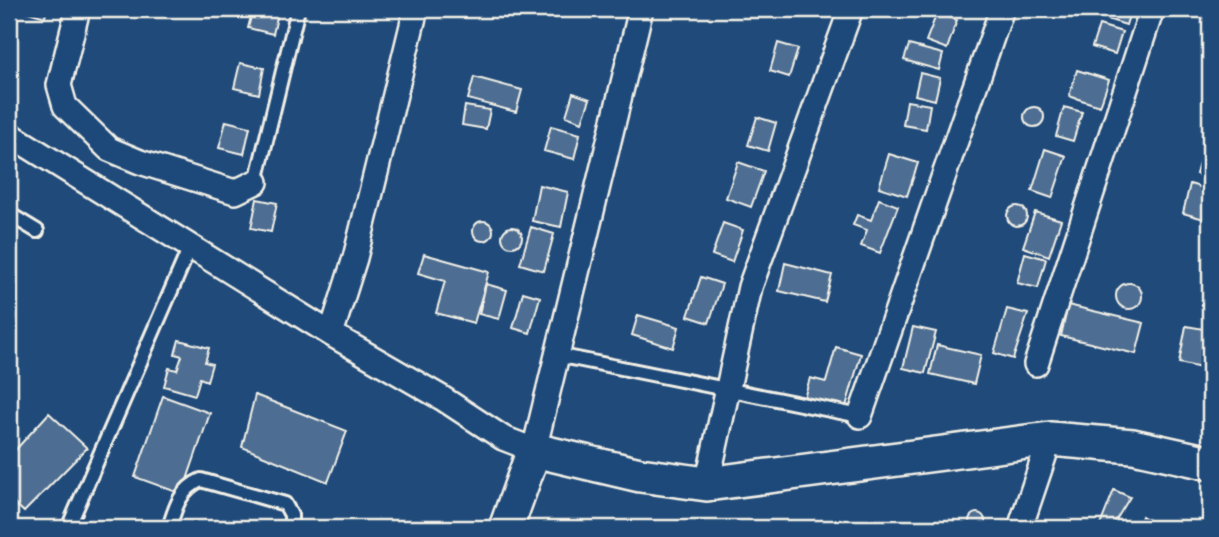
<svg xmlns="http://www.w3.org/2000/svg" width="1219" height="537" font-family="'Balsamiq Sans',sans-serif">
<rect width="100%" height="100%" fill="#1f4a7a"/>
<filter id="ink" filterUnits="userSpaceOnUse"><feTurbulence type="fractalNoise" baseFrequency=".0143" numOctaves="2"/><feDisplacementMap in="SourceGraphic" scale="14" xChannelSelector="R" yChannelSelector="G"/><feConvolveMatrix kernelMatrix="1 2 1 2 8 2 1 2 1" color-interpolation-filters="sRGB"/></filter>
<g filter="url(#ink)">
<!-- building -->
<path fill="#4d6e92" stroke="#f4f1e8" stroke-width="2" d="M18,9h29l-2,8z
M253,9h26l-6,25 -25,-6z
M1110,9h21l-5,16 -19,-6z
M937,13l20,7 -10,29 -21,-8z
M1099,25l23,7 -7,22 -23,-7z
M778,43l20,6 -9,28 -19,-6z
M909,45l34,9 -4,16 -35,-10z
M240,63l24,5 -5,26 -25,-6z
M1077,70l32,10 -9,26 -31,-10z
M920,73l20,5 -5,22 -20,-5z
M474,77l48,13 -6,22 -48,-13z
M573,93l17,6 -8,23 -16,-6z
M907,101l23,4 -4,24 -23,-4z
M465,106l25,4 -4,19 -24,-4z
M1024 117a10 10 0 1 1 20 0a10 10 0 1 1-20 0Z
M1064,107l18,5 -9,29 -17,-5z
M757,117l19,6 -8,28 -20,-6z
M226,121l24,6 -6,27 -25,-6z
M1210,124v54l-14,-4z
M551,126l29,8 -6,25 -30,-8z
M1045,149l21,7 -14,42 -20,-7z
M889,154l29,9 -11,33 -28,-9z
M738,162l26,9 -13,36 -25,-9z
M1190,184l20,6 -6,29 -21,-6z
M539,185l29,7 -7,35 -29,-6z
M257,199l20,4 -6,29 -20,-4z
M879,199l19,7 -18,47 -19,-7 6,-16 -14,-5 4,-10 14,5z
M1007 216a10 10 0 1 1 20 0a10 10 0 1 1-20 0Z
M1035,212l26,8 -12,36 -26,-9z
M473 231a10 10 0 1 1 20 0a10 10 0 1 1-20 0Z
M723,223l20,7 -11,32 -20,-7z
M531,227l23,7 -10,37 -24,-7z
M502 237a10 10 0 1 1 20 0a10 10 0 1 1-20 0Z
M1025,253l21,6 -8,29 -21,-5z
M424,254l65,18 -15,51 -38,-10 9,-32 -27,-8z
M785,263l47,12 -7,27 -46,-11z
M701,277l21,7 -13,39 -21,-7z
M1116 296a13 13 0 1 1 26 0a13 13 0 1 1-26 0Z
M486,284l21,6 -8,29 -20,-5z
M523,292l17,5 -10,36 -17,-5z
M1068,305l76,18 -8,31 -75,-18z
M1007,309l21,5 -15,45 -19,-6z
M638,315l41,12 -6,21 -41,-13z
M1186,326l24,4v40l-31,-7z
M913,327l23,5 -11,41 -22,-5z
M179,340l30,8 -4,14 7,2 -5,17 -7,-3 -5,17 -31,-9 5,-18 8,2 5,-14 -7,-2z
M937,345l44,10 -7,29 -44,-10z
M836,347l25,7 -16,56 -41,-12 6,-20 16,4z
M255,395l92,36 -19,51 -86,-35z
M163,396l47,17 -28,81 -47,-17z
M49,413l38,35 -63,64 -15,-14v-41z
M1114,490l16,7 -19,31h-12z
M969 521a8 8 0 1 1 16 0a8 8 0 1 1-16 0Z
M1142,516l21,12h-25z"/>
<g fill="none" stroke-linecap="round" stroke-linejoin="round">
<defs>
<path id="lane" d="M256,182l42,-173
M9,214l28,17
M557,355l303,61
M68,528l122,-281
M169,528c6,-20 11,-39 32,-48l84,24 6,11v13"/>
<path id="street" d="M78,9l-19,76 6,21 44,43 31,13 95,30 21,-10
M416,9l-61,249 -24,76 111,64 61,40 31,12 107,-441
M9,134l322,200
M1036,364l116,-355
M860,416l142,-407
M707,484l43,-197 101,-278
M1020,528l30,-89"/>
<path id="secondary" d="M506,528l28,-78 106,25 67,9 343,-45 83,7 77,17"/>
</defs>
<!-- lane casing -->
<use href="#lane" stroke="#f4f1e8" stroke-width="18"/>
<!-- street casing -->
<use href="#street" stroke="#f4f1e8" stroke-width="28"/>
<!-- secondary casing -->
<use href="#secondary" stroke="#f4f1e8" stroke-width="38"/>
<!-- lane -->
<use href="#lane" stroke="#1f4a7a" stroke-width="12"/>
<!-- street -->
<use href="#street" stroke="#1f4a7a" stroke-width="23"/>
<!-- secondary -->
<use href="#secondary" stroke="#1f4a7a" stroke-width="33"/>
</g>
</g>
<!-- margin -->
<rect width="1219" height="537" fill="none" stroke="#1f4a7a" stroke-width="35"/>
<rect x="18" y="18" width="1184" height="502" fill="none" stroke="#f4f1e8" stroke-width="2.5" filter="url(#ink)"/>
</svg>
